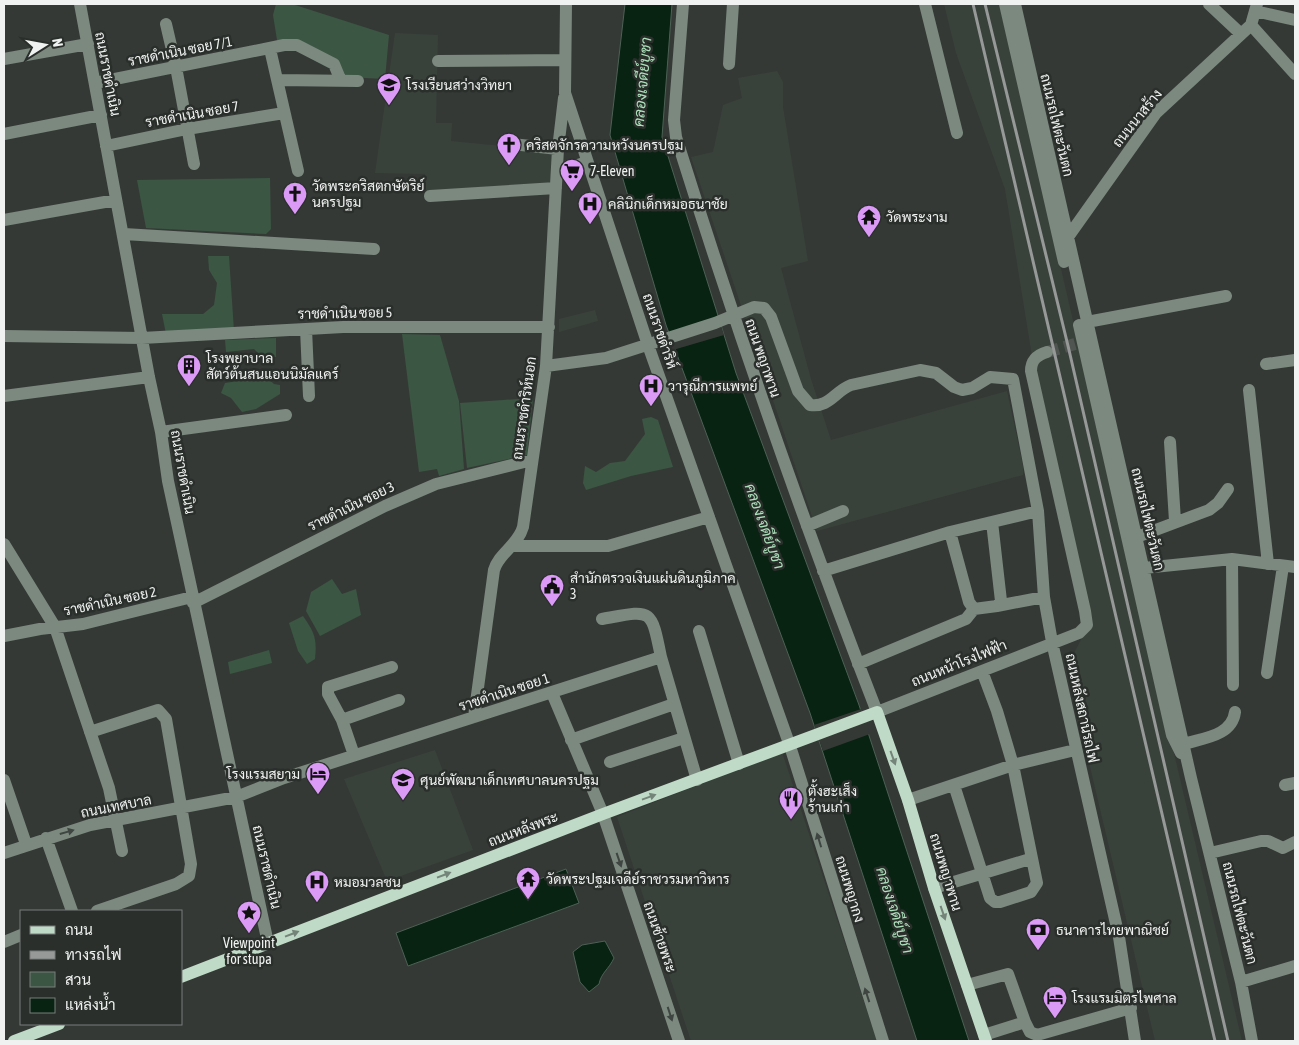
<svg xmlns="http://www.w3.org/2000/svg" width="1299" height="1045" font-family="'Asap Condensed',Sarabun,sans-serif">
<rect width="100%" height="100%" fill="#353936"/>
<!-- built -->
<path fill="#38423b" d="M944,4h56l124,538 118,499h-87l-72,-304 -11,-80 18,-35 -49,-210 -36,-223 -49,-136z
M395,33l43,2 -2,88h16l-1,18 104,10 -1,40 -129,7v-24l-50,-1z
M777,71l6,11v25l25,154 -27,7 30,111 20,61 176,-49 16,75v9l-206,56 -126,-374 22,-5 10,-47 19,-7 -4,-20z
M595,310l3,11 -39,11v-13z
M435,750l38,100 -86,31 -43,-102z
M782,752l95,289h-186l-74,-224z"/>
<!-- green -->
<path fill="#3b5643" d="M276,4h16l97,31 -4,44 -40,-2 -68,-37 -4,-25z
M270,178l1,51 -5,5 -120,-6 -9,-48z
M208,256h21l5,75 -68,3 -4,-20h41l11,-9 3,-22 -8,-13z
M402,334l38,1 19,66 5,68 -25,7 -2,-7 -18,3z
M276,338v19h-14l-8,-8 -28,3 -1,-12z
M263,374l11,10 6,1v9l-24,15 -14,3 -11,-14 -10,-5 4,-10 33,-5z
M533,398l-6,57 -60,13 -7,-65z
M651,417l7,3 15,47 -42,9 -45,14 -3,-7 2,-17 11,6 14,-9 15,-2 20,-27 -3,-15z
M332,579l10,15 14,-5 5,26 -41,21 -14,-25 5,-19z
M303,616c12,17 14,23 12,43l-8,5 -9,-13 -9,-28z
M269,650l3,13 -42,11 -2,-12z"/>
<!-- water -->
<path fill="#082312" stroke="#4d6155" d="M625,4h47l-10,133 74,236 123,332 110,336h-52l-107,-328 -144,-388 -56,-190z
M566,869l13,34 -171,63 -12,-33z
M605,941l9,17c-5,11 -13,15 -15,26l-10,8 -9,-10 -7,-30 9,-7z"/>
<!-- pier -->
<path fill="#353936" d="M718,317l6,18 -51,15 -6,-17z
M861,709l9,25 -47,17 -9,-26z"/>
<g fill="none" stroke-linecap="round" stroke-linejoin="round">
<!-- minor-tunnel -->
<path stroke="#515552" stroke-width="12" stroke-dasharray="12 6" stroke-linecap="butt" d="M1047,352l28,-8"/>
<!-- minor -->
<path stroke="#7c897f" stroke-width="12" d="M80,4l69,373 12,55 7,49 100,462
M566,4l-1,89 83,252 142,401 93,295
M683,4l-9,116 2,17c61,194 127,385 201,575l202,-79 8,-8 -2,-14 -54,-240c0,-11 6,-16 16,-19
M925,4l32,129
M1005,4l59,258
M1015,4l176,774 50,204 11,59
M1209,4l32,30
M1255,11l40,9
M166,24l10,43 18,97
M1251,25l44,49
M270,49l28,122
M4,59l84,-15
M438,61l127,-1
M729,64l4,-60
M278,80l80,1
M95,83l189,-38h13l37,19 7,17
M4,134l97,-19
M512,144l46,5
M106,146l81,-17 97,-16
M557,172l30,-10
M430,196l126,-8
M4,220l112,-20
M124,234l250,15
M1068,237l88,-124 95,-88 6,-21
M1087,322l139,-26
M1079,325l93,410 9,18
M306,329l3,67
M4,336l138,2 201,-11h206
M1266,364l29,-4
M546,366l60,-8 109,-35 39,-16 10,1 7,9 27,74 12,14c19,3 25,-14 41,-20l69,-15 16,3 18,14 8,3 10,-2 18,-11 23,2 25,132 6,86 8,45 67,295 16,104
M1249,390l19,174
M4,396l145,-19
M161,432l125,-17
M1170,442l5,79
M807,526l36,-15
M950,532l19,70 5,7 23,-3 4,-5 -9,-79
M1137,537l72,-27 9,-7 10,-14
M4,544l51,83 54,161 13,63
M513,546h95l101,-29
M1232,559l1,126
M1144,568l88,-9 63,8
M823,571l127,-39 88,-21
M193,603l192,-97 51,-22 96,-24
M997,606l47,-9
M602,619c50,-9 49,-12 59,38
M699,631l40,133
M4,636l36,-7 43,-5 109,-27
M858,664l108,-45 8,-10
M1267,673l16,-107
M552,693l51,121 76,227
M474,717l20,-147c5,-17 24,-25 29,-43l23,-161 12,-217 6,-51
M342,720l57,-20
M90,732l68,-22 8,9 25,145 -2,12 -13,8 -79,27
M571,740l103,-36
M1184,744c19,-6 48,-8 51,-32
M354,755l-12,-35 -14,-26v-7l64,-20
M610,762l74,-24
M4,780l22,64
M954,785l36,113 5,4h5l31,-10 6,-9 -24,-118 -16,-54 -15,-40
M1285,785l10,-2
M908,800l105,-35 62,-15
M46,838l26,73
M4,853l86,-28 146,-28 48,-19 377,-121 36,123
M1210,853l51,-12h7l15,7 12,-6
M934,888l96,-29
M4,942l17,-7
M1241,982l54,-16
M967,985l41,-11 17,48
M984,1035l41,-13 5,10 7,3 94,-27"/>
<!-- major -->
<path stroke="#bfdac6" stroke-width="12" d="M181,977l422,-163 274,-102 31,88 26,88 52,153
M14,1041l45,-17"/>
<!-- rail -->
<path stroke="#969997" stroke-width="3" d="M973,4l242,1037
M985,4l84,346 159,691"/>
</g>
<!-- one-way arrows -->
<defs><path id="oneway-solid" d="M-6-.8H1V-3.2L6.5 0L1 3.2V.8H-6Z" transform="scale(1.25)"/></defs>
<g fill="#758479">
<use href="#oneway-solid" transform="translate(893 758) rotate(70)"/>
<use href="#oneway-solid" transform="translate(649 797) rotate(-20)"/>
<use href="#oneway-solid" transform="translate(444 875) rotate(-21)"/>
<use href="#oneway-solid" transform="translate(943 913) rotate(71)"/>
<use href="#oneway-solid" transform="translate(292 934) rotate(-21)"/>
</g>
<g fill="#3f4641">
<use href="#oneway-solid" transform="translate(67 832) rotate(-16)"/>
<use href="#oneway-solid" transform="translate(819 840) rotate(-107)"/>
<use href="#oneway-solid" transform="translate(619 860) rotate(71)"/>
<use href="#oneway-solid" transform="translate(867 995) rotate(-108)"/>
<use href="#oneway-solid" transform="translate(670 1014) rotate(72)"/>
</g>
<!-- icons -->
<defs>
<symbol id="school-pin" viewBox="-11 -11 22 30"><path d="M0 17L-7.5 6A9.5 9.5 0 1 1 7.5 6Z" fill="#da9af6" stroke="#2b2f2c"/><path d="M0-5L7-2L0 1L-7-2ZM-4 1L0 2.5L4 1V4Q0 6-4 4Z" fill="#111"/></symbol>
<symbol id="church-pin" viewBox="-11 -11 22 30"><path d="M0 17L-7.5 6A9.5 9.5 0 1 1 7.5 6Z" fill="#da9af6" stroke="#2b2f2c"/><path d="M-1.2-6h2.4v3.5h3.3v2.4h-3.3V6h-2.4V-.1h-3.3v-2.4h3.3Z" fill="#111"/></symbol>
<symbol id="supermarket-pin" viewBox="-11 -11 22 30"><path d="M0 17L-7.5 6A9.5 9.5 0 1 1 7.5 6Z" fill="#da9af6" stroke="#2b2f2c"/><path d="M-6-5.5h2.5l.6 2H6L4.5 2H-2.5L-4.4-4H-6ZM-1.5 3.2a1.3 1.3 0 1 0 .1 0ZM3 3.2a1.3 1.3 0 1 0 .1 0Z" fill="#111"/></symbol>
<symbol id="hospital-pin" viewBox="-11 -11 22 30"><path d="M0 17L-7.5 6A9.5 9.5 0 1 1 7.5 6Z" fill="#da9af6" stroke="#2b2f2c"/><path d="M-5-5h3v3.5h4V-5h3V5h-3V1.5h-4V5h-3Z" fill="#111"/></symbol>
<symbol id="temple-pin" viewBox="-11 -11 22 30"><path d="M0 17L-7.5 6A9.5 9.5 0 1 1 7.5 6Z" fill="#da9af6" stroke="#2b2f2c"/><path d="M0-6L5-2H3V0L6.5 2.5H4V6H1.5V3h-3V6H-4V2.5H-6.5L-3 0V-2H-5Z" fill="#111"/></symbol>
<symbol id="building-pin" viewBox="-11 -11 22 30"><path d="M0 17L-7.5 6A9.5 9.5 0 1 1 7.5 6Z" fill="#da9af6" stroke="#2b2f2c"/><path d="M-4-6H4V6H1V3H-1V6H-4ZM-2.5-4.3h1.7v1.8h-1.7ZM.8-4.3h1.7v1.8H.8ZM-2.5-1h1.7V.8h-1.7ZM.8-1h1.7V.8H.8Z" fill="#111"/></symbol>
<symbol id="civic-pin" viewBox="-11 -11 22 30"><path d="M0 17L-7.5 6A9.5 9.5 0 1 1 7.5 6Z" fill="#da9af6" stroke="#2b2f2c"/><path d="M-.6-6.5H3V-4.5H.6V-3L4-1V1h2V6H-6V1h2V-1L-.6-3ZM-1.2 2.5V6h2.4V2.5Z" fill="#111"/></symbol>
<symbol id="hotel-pin" viewBox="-11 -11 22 30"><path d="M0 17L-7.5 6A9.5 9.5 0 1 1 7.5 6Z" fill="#da9af6" stroke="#2b2f2c"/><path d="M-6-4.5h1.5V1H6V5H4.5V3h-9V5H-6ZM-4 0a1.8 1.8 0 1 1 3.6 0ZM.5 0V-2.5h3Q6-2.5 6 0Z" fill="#111"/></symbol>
<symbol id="restaurant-pin" viewBox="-11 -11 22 30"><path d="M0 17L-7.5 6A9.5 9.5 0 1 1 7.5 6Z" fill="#da9af6" stroke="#2b2f2c"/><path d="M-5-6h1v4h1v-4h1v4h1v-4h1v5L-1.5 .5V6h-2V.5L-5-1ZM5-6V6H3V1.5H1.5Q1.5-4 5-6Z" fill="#111"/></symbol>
<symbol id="sight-pin" viewBox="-11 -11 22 30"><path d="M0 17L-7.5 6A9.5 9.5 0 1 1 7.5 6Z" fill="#da9af6" stroke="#2b2f2c"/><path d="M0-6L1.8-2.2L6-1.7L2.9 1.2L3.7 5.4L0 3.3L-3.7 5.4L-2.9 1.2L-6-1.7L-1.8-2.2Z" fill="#111"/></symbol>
<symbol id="bank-pin" viewBox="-11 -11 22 30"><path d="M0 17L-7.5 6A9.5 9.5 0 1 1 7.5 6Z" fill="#da9af6" stroke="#2b2f2c"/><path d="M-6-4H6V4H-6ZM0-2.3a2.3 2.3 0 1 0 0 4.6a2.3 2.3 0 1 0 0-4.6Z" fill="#111"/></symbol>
</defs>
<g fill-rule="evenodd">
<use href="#school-pin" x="375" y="71" width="28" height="38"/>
<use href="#church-pin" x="495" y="131" width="28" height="38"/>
<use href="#supermarket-pin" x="558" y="157" width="28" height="38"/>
<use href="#church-pin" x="281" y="180" width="28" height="38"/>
<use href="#hospital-pin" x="576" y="190" width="28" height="38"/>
<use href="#temple-pin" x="855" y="203" width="28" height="38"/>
<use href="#building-pin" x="175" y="352" width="28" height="38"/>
<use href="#hospital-pin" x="637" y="372" width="28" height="38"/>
<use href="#civic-pin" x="538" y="572" width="28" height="38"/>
<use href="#hotel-pin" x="304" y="760" width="28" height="38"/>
<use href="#school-pin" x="389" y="766" width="28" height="38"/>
<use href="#restaurant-pin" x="777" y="785" width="28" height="38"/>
<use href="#temple-pin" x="514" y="865" width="28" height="38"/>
<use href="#hospital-pin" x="303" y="868" width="28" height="38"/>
<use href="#sight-pin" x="235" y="899" width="28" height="38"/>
<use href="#bank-pin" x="1024" y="916" width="28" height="38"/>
<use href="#hotel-pin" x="1041" y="984" width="28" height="38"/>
</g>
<g text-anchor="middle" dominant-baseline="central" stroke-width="5" stroke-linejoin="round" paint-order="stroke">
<!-- street labels -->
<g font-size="14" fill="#eff2f0" stroke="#2b2f2c">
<text transform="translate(180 51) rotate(-11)">ราชดำเนิน ซอย 7/1</text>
<text transform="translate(108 74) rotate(79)">ถนนราชดำเนิน</text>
<text transform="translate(192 114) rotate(-10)">ราชดำเนิน ซอย 7</text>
<text transform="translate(1137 118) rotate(-51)">ถนนนาสร้าง</text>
<text transform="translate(1057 125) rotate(77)">ถนนรถไฟตะวันตก</text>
<text transform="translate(345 313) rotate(-1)">ราชดำเนิน ซอย 5</text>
<text transform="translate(660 331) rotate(71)">ถนนราชดำริห์</text>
<text transform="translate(763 358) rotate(71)">ถนน พญาพาน</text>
<text transform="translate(524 408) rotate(-82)">ถนนราชดำริห์นอก</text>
<text transform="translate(183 472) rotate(80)">ถนนราชดำเนิน</text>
<text transform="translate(351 506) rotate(-26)">ราชดำเนิน ซอย 3</text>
<text transform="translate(1148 519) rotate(77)">ถนนรถไฟตะวันตก</text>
<text transform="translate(110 601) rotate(-12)">ราชดำเนิน ซอย 2</text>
<text transform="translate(959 663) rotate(-22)">ถนนหน้าโรงไฟฟ้า</text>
<text transform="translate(504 692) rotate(-18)">ราชดำเนิน ซอย 1</text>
<text transform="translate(1082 708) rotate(78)">ถนนหลังสถานีรถไฟ</text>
<text transform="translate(116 806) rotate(-11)">ถนนเทศบาล</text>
<text transform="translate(523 829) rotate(-21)">ถนนหลังพระ</text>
<text transform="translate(267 867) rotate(77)">ถนนราชดำเนิน</text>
<text transform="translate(946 872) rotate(73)">ถนนพญาพาน</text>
<text transform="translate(850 889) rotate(73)">ถนนพญากง</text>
<text transform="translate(1240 913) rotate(76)">ถนนรถไฟตะวันตก</text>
<text transform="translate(660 937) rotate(71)">ถนนซ้ายพระ</text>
</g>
<!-- poi labels -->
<g font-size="14" fill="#eff2f0" stroke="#2b2f2c" text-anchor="start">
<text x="406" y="85">โรงเรียนสว่างวิทยา</text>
<text x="526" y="145">คริสตจักรความหวังนครปฐม</text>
<text x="590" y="171">7-Eleven</text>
<text x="312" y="186">วัดพระคริสตกษัตริย์<tspan x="312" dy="16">นครปฐม</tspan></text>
<text x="608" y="204">คลินิกเด็กหมอธนาชัย</text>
<text x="886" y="217">วัดพระงาม</text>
<text x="206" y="358">โรงพยาบาล<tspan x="206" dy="16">สัตว์ต้นสนแอนนิมัลแคร์</tspan></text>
<text x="668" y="386">วารุณีการแพทย์</text>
<text x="570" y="578">สำนักตรวจเงินแผ่นดินภูมิภาค<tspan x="570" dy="16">3</tspan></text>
<text x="300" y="774" text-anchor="end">โรงแรมสยาม</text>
<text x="420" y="780">ศุนย์พัฒนาเด็กเทศบาลนครปฐม</text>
<text x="808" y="791">ตั้งฮะเส็ง<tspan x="808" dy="16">ร้านเก่า</tspan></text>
<text x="546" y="879">วัดพระปฐมเจดีย์ราชวรมหาวิหาร</text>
<text x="334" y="882">หมอมวลชน</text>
<text x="1056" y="930">ธนาคารไทยพาณิชย์</text>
<text x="249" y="943" text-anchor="middle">Viewpoint<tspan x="249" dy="16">for stupa</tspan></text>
<text x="1072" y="998">โรงแรมมิตรไพศาล</text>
</g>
<!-- water labels -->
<g font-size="15" font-style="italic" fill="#ade2bc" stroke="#2b2f2c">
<text transform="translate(642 82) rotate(-85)">คลองเจดีย์บูชา</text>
<text transform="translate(765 526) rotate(70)">คลองเจดีย์บูชา</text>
<text transform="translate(895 910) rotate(72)">คลองเจดีย์บูชา</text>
</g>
</g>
<!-- border -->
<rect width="1299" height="1045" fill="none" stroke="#eff2f0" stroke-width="10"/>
<!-- legend -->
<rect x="20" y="910" width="162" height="115" fill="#2b2f2c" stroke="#797d7a"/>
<rect x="30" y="926" width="25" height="8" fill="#bfdac6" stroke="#797d7a"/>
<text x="65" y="935" font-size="15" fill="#eff2f0">ถนน</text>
<rect x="30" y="951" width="25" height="8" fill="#969997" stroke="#797d7a"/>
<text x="65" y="960" font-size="15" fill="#eff2f0">ทางรถไฟ</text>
<rect x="30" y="972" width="25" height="15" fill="#3b5643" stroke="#797d7a"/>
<text x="65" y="985" font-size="15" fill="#eff2f0">สวน</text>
<rect x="30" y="998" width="25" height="15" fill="#082312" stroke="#797d7a"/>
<text x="65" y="1010" font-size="15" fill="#eff2f0">แหล่งน้ำ</text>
<!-- north arrow -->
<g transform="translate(45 45) rotate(79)" stroke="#2b2f2c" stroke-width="4" paint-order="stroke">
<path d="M0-4L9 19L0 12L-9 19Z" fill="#eff2f0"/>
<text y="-8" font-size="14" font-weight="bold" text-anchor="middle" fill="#eff2f0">N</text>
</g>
</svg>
